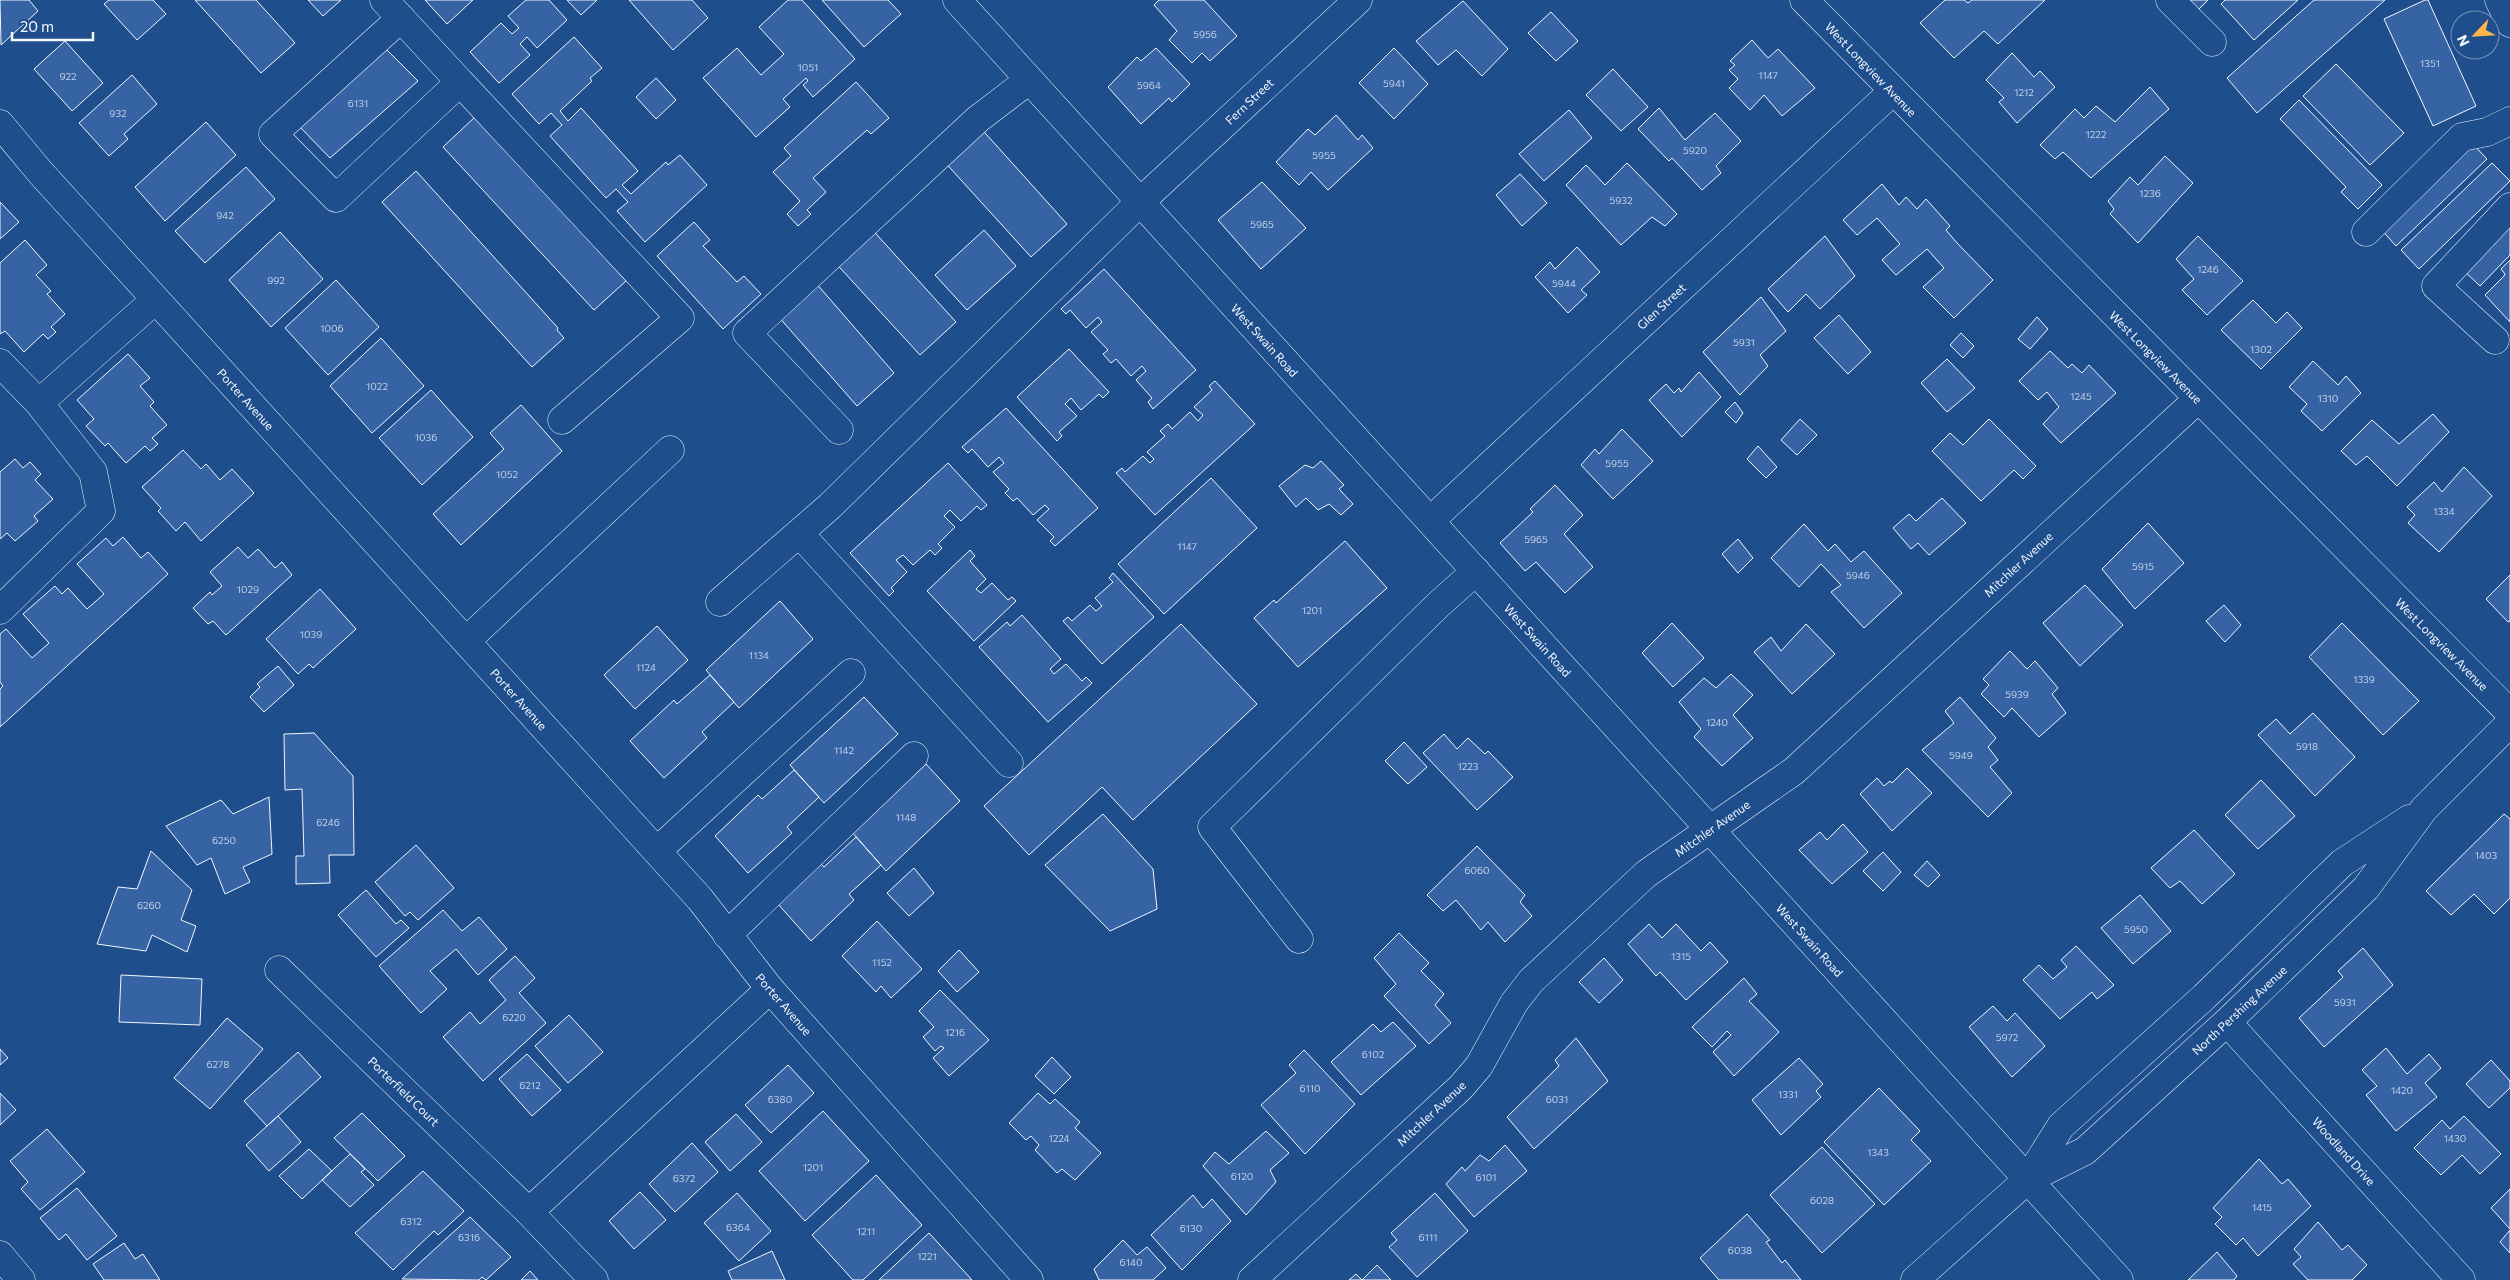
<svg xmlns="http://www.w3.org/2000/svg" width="2510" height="1280" font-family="Commissioner,sans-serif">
<rect width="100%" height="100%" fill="#1f4e8c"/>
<!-- building -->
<path fill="#3563a3" stroke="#f2f6ff" d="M0,0h29l9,11 -37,34z
M109,0h44l13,14 -29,26 -33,-36z
M195,0h61l39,43 -34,30z
M308,0h33l-18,16z
M425,0h48l-26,24z
M526,0h23l18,20 -30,28 -10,-11 -7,7 10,11 -31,28 -29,-31 31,-29 11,11 7,-6 -11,-12z
M567,0h30l-16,15z
M629,0h63l16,18 -35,32z
M788,0h14l53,59 -42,38 -10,-12 5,-4 -2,-3 -23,21 7,8 -34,30 -53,-59 34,-30 24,27 23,-21 -25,-27z
M822,0h66l13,14 -37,33z
M1159,0h45l33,36 -27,25 -8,-8 -10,10 -23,-23 8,-9 -23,-26z
M1945,0h19l4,3 4,-3h73l-47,44 -14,-13 -30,27 -34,-35z
M2181,0h27l-14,14z
M2225,0h73l-44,40 -33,-36z
M2314,0h71l-128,113 -30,-35z
M2425,0h3l48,106 -43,20 -49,-107z
M1463,1l45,48 -26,27 -26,-26 -18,15 -22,-24z
M1551,12l27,29 -22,20 -28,-28z
M574,37l28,31 -12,10 2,3 -32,30 8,10 13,-13 57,63 -16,14 9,9 35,-32 2,3 12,-10 27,30 -62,57 -28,-31 11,-9 -12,-13 -10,9 -56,-62 12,-11 -11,-12 -12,11 -27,-30z
M1752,40l16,18 10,-9 37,39 -33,28 -18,-21 -14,15 -21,-22 9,-9 -9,-9 6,-5 -5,-4z
M65,41l38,42 -31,28 -38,-42z
M385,48l33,33 -88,77 -33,-34z
M1156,48l34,36 -18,18 -3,-4 -28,26 -33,-37 29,-30 4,4z
M1394,48l34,36 -34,35 -35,-36z
M2012,53l22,24 6,-6 15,16 -38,36 -18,-21 5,-4 -18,-18z
M2336,64l68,69 -34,32 -67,-69z
M1613,69l35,38 -27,24 -35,-36z
M132,75l25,29 -33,30 4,5 -19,17 -30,-33z
M656,78l20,22 -20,19 -20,-22z
M856,82l33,36 -18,16 -4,-4 -54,48 13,14 -19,18 4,4 -13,12 -11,-12 13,-13 -27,-29 18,-16 -7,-8z
M2150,87l19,22 -78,69 -28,-26 -8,7 -15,-14 35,-36 9,9 12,-12 19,16z
M2299,100l83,85 -24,24 -17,-17 5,-5 -66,-68z
M1659,108l26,32 30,-27 26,28 -25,25 5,7 -19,17 -30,-32 -3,3 -31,-32z
M1569,110l23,28 -48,43 -25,-27z
M1336,115l22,25 4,-5 11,13 -45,42 -17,-18 -12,13 -23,-23 32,-33 7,6z
M476,116l150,165 -32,29 -151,-163z
M206,122l30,33 -71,66 -30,-34z
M977,124l90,100 -36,33 -90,-99z
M2469,140l18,19 -91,87 -17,-19z
M2165,156l28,27 -55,60 -28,-29 4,-5 -6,-8 22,-24 8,8z
M1627,163l50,51 -12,12 -13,-9 -31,28 -55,-60 20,-20 19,20z
M2492,163l18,18 -91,88 -18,-19z
M246,167l29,32 -70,64 -30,-32z
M416,171l142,157 -1,2 7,8 -32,29 -150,-165z
M1520,174l27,29 -25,23 -26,-31z
M1262,182l44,46 -45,41 -43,-49z
M1882,184l17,21 7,-8 11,12 9,-10 24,27 -4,4 11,13 36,37 -39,38 -31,-31 21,-19 -17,-19 -31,26 -14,-15 18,-16 -23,-26 -20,17 -14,-15z
M0,202l19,20 -19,17z
M2510,219v36l-30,31 -19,-18z
M694,222l16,18 -7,6 34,36 7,-6 17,18 -38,35 -66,-73z
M868,225l88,97 -36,33 -89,-97z
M984,230l32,36 -49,44 -32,-35z
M280,232l43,47 -52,48 -42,-47z
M1825,236l30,40 -35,33 -14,-15 -18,18 -20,-23z
M2198,236l45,45 -36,34 -25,-25 12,-11 -18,-20z
M25,240l22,25 -11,10 15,16 -4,3 18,20 -14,13 5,5 -8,7 -5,-5 -19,18 -19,-21 -5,3v-71z
M1577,247l23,25 -19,18 6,5 -19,18 -33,-36 15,-15 5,7z
M2510,260v62l-25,-27 19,-19 1,-2 -4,-5z
M1104,269l92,101 -43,39 -5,-7 4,-4 -16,-18 10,-9 -4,-5 -11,10 -15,-17 -5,4 -8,-9 5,-4 -17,-18 11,-10 -4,-5 -12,11 -16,-18 -4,4 -5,-5z
M336,280l43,47 -51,48 -43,-47z
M815,282l79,91 -37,33 -80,-91z
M1761,297l25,34 -26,24 8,11 -28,29 -37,-43z
M2253,300l23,23 11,-11 15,16 -41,41 -40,-39z
M1839,315l32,37 -23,22 -34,-36z
M2037,317l11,12 -18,20 -12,-10z
M1961,333l13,13 -11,12 -13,-13z
M381,338l43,48 -52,47 -42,-47z
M1069,349l40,43 -6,6 -4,-4 -18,16 -10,-12 -6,6 12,12 -18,16 3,4 -5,5 -40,-44z
M2050,351l18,17 4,-4 10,9 7,-8 27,28 -55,50 -18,-19 16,-17 -12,-15 -9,8 -19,-19z
M128,354l22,24 -10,8 14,16 -4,4 17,19 -15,13 6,6 -8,7 -5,-5 -19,17 -18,-20 -3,3 -19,-20 8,-7 -17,-19z
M1947,359l28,29 -28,24 -26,-29z
M2313,361l25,24 8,-9 15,17 -39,38 -21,-20 6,-7 -18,-17z
M1699,372l22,25 -39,40 -33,-37 17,-16 8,9 5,-5 2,4z
M1215,381l40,43 -100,91 -39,-42 6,-5 3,4 18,-16 7,7 4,-4 -7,-7 18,-16 -5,-5 8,-7 4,5 18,-17 8,9 5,-6 -9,-8 18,-17 -3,-4z
M431,390l42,47 -51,48 -43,-47z
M1735,402l8,11 -7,10 -11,-11z
M521,405l41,46 -101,94 -28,-31 71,-65 -14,-16z
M1006,408l92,100 -43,38 -5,-5 4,-4 -17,-17 12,-11 -4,-4 -12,10 -16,-17 -4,3 -8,-8 4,-4 -16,-17 11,-9 -5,-6 -11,10 -16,-18 -4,4 -6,-6z
M2433,414l16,18 -52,54 -30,-30 -11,9 -15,-14 31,-31 27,24z
M1800,419l17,16 -20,20 -16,-15z
M1989,419l47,47 -13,13 -9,-9 -33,31 -49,-50 18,-18 13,12z
M1622,429l31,32 -40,38 -32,-34 14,-16 4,5z
M1758,446l19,21 -11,11 -19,-19z
M183,450l18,19 5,-5 14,16 12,-11 22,24 -53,48 -16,-19 -9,9 -18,-20 3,-3 -19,-21z
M15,459l8,9 7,-6 11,12 -6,6 18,19 -19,17 4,5 -23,20 -8,-8 -7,6v-67z
M1321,461l23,24 -5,4 14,15 -12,11 -12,-11 -11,6 -12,-12 -10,9 -17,-21 26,-21 8,3z
M948,463l39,42 -6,5 -4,-4 -16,15 -11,-11 -6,6 11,11 -17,17 4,4 -7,7 -5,-5 -17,15 -10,-10 -7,5 11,12 -16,16 3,3 -5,5 -39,-43z
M2464,467l28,29 -53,56 -31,-29 7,-8 -8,-8 27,-25 8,10z
M1211,478l46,50 -93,86 -46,-50z
M1555,485l28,30 -19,19 29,33 -28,26 -29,-31 -11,9 -25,-28 33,-31 -3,-3z
M1942,498l24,25 -37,32 -11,-12 -7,6 -18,-21 16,-14 7,7z
M2148,523l36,40 -49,46 -33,-40z
M1804,524l24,27 7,-7 16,18 13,-11 38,42 -38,35 -33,-36 10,-7 -20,-21 -22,23 -28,-29z
M123,537l18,21 7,-6 20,22 -168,153v-38l3,-3 -3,-4v-48l6,-5 26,29 17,-15 -26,-29 32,-28 7,8 6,-6 19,21 17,-15 -27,-30 29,-26 7,8z
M1738,539l15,19 -15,15 -16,-19z
M1345,541l42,47 -89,79 -44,-49 20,-18 2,3z
M238,547l10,11 10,-9 17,19 7,-6 10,13 -66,60 -13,-14 -5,3 -15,-16 17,-16 2,3 10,-9 -12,-14z
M970,550l5,6 -5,5 16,18 -10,10 5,4 11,-10 16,17 4,-3 4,4 -42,40 -47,-50z
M1113,573l41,44 -52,47 -39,-43 5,-4 4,4 18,-16 6,6 6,-5 -7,-8 18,-16 -4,-4z
M2510,575v46l-2,1 -22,-23z
M2085,585l38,40 -43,41 -37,-43z
M320,589l36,40 -43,39 -4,-4 -11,10 -32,-35z
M780,601l33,38 -74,69 -33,-38z
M2224,605l17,20 -16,17 -19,-21z
M1022,615l39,44 -11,10 4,5 12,-10 16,17 4,-4 6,6 -44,39 -69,-75 28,-25 3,4z
M1672,623l32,35 -31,29 -31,-34z
M2342,623l77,78 -36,34 -74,-78z
M1181,624l76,80 -124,116 -31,-33 -73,68 -45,-49z
M1806,624l29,30 -43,40 -38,-42 17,-15 10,14z
M657,626l31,34 -53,49 -31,-34z
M2010,651l17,18 8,-8 23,27 -6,6 14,19 -27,24 -27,-29 -8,9 -23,-23 8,-9 -6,-6z
M278,666l16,19 -30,27 -14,-15 10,-10 -3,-3z
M1731,674l22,21 -20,20 20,23 -31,28 -28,-29 7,-8 -22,-27 25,-24 12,10z
M710,675l24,27 -32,30 5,6 -43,40 -34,-37 44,-41 3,4z
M864,697l34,37 -74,69 -34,-38z
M1960,697l36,41 -8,9 10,13 -8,7 22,26 -24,24 -66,-67 32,-27 -9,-12z
M2313,713l42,44 -40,39 -57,-61 18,-16 14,15z
M314,733l39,43 1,79h-25l1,28 -34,1v-28h8l-2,-67 -17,1 -1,-56z
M1444,734l13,15 11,-11 17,16 3,-3 25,26 -36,33 -54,-57z
M1404,742l23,25 -19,17 -23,-23z
M926,764l34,37 -74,70 -33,-38z
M1907,768l25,25 -40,38 -32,-37 17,-16 7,8 6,-5 2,2z
M794,770l25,27 -32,30 5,6 -44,40 -33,-37 43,-41 4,4z
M2261,780l34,36 -37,33 -33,-34z
M269,797l3,57 -29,13 7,15 -25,12 -14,-36 -14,7 -31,-39 55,-26 12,14z
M1103,814l50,55 4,40 -47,22 -65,-66z
M2504,814l6,5v79l-16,16 -20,-20 -23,21 -25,-24z
M1843,824l25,28 -36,32 -33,-34 21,-18 7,8z
M2194,830l41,44 -33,30 -22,-23 -10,7 -19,-20z
M856,837l25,28 -32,29 5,6 -43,41 -34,-38 43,-40 4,4z
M416,845l38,43 -36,32 -8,-8 -5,4 -30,-34z
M1477,846l48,49 -5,7 12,14 -27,26 -17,-20 -7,8 -25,-30 -13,11 -16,-16z
M151,851l41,39 -11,30 15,6 -9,26 -35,-17 -6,16 -49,-7 21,-57 19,2z
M1883,852l18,20 -18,19 -20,-20z
M1927,861l13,14 -12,12 -14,-12z
M914,868l20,25 -25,23 -22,-23z
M366,890l30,34 5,-4 8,8 -33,29 -38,-42z
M2140,895l31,36 -38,33 -32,-36z
M443,910l19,21 17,-14 28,32 -29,26 -22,-26 -26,22 17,18 -26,24 -42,-47z
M877,921l45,48 -31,29 -10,-12 -5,6 -34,-36z
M1649,924l13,14 14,-14 25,27 9,-9 18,20 -42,38 -26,-28 -4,4 -28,-32z
M1399,933l30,30 -8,8 23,23 -9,11 16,18 -22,21 -45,-48 12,-12 -22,-26z
M2076,946l38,39 -17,14 -5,-7 -32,27 -37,-39 16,-15 14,14 14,-12 -6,-7z
M2363,948l30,37 -69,62 -25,-29 44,-41 -5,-6z
M959,950l20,22 -22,20 -19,-21z
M515,956l20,22 -16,15 27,30 -63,58 -40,-44 27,-25 10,12 26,-24 -17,-20z
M1604,958l19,22 -24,23 -20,-21z
M121,975l81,4 -2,46 -81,-3z
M1744,978l13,16 -8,7 30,31 -45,44 -21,-24 18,-17 -4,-4 -15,16 -20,-20z
M940,990l49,50 -40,36 -16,-18 11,-10 -3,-2 -6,5 -12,-14 11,-10 -15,-16z
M1993,1006l14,15 8,-8 30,33 -33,31 -43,-50z
M569,1015l34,37 -35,31 -33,-37z
M227,1018l36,31 -53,60 -36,-31z
M1393,1022l23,24 -55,49 -30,-33 42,-38 8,8z
M1576,1038l32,43 -74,68 -27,-32 52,-51 -4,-6z
M2386,1048l21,26 22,-20 12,14 -16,15 12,14 -41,34 -30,-36 11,-9 -15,-16z
M0,1049l8,9 -8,7z
M1304,1050l51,54 -50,50 -44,-49 35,-32 -7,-8z
M298,1052l23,25 -54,49 -23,-25z
M527,1054l34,36 -29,26 -33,-37z
M1052,1057l19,20 -17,17 -19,-18z
M1799,1058l24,26 -7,7 5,6 -40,38 -29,-35z
M2491,1060l19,21v7l-21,20 -23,-24z
M788,1065l26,28 -43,40 -26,-28z
M1879,1088l41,43 -9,9 20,21 -47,44 -60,-63z
M0,1093l16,17 -16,15z
M1038,1093l12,11 5,-5 25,23 -5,6 26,25 -26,27 -13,-11 -5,4 -22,-23 4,-5 -8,-9 -5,4 -17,-17z
M823,1111l46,50 -64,60 -46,-50z
M362,1113l43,43 -27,25 -44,-43z
M736,1114l26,28 -32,29 -25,-29z
M278,1116l23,26 -32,29 -23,-26z
M2464,1116l37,38 -21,20 -18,-19 -21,20 -27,-27 28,-28 8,9z
M47,1129l38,43 -45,38 -19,-21 7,-7 -18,-21z
M1266,1131l23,22 -19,17 6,12 -30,33 -43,-49 12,-14 14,12z
M692,1143l26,29 -43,40 -26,-28z
M1505,1145l22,26 -53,46 -28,-33 16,-17 3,4 15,-16 9,6z
M1822,1147l53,57 -53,49 -52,-58z
M309,1149l23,22 -30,28 -23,-23z
M350,1154l15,15 -4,3 13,13 -24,22 -28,-27z
M2259,1159l23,25 6,-5 23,27 -53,50 -15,-18 -7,7 -21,-21 7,-7 -9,-9z
M423,1171l41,40 -26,24 -4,-4 -41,39 -38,-37z
M876,1175l46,50 -59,55h-10l-41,-45z
M77,1188l40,48 -30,24 -21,-26 -7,6 -19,-22z
M2510,1189v40l-19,-21z
M640,1192l26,28 -32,29 -25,-28z
M737,1193l34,38 -32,30 -35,-38z
M1435,1193l33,38 -51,46 -28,-30 8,-7 -6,-7z
M1193,1195l10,13 9,-9 19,22 -49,49 -31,-35z
M1747,1214l23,26 -4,2 16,21 3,-3 16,20h-82l-19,-22z
M470,1217l41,40 -25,23 -4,-3 -3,3 -77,-1z
M2318,1222l24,28 6,-5 19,20 -15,15h-44l-15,-16 8,-7 -7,-8z
M2510,1230v23l-10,-11z
M929,1233l43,47h-93z
M1123,1240l14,15 10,-8 19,21 -13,12h-54l-5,-11z
M124,1243l11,16 8,-5 17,26h-56l-11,-16z
M772,1251l13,29h-53l-4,-9z
M2217,1252l20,24 -3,4h-46z
M1377,1265l14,15h-42l7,-6 6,6z
M530,1271l8,9h-17z"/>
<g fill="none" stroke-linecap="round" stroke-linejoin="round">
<defs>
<path id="minor" d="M384,0l76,82 -124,116 -63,-64 128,-116
M957,0l1162,1280
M1804,0l706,713
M2170,0l42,42
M2499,0l11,23
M460,82l220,236 -118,102
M0,124l40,48 660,727 70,90 259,291
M2366,232l96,-95 25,-5 23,-11
M2495,340l-59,-54 74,-79
M0,363l39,40
M839,430l-92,-97 231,-214 51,-39
M1430,521l463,-430
M799,533l210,230
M720,602l110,-96 310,-304 218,-202
M0,610l101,-99 -8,-39 -54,-69 116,-103
M466,641l204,-191
M657,851l194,-178
M727,935l187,-179
M1299,939l-87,-112 226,-222 38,-34
M279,970l250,242 241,-223
M2227,1022l234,258
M529,1212l65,68
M0,1255l21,25
M1252,1280l209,-193 18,-21 35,-63 17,-22 115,-107 148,-103 404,-372"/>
<path id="major" d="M2027,1180l34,-54 143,-129 138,-134 67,-44
M1915,1280l112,-100 58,-29 142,-129 139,-134 58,-79 86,-86"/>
</defs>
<!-- minor casing -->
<use href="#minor" stroke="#f2f6ff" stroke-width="29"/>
<!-- major casing -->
<use href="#major" stroke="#f2f6ff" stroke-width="29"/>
<!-- minor -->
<use href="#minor" stroke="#1f4e8c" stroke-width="28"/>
<!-- major -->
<use href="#major" stroke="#1f4e8c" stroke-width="28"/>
</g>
<g text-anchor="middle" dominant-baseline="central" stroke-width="4" stroke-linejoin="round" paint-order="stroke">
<!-- number labels -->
<g font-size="10" fill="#c3d1e8">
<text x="1205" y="34">5956</text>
<text x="2430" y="63">1351</text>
<text x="808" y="67">1051</text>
<text x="1768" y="75">1147</text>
<text x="68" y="76">922</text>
<text x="1394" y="83">5941</text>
<text x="1149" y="85">5964</text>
<text x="2024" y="92">1212</text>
<text x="358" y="103">6131</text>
<text x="118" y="113">932</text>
<text x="2096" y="134">1222</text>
<text x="1695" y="150">5920</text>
<text x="1324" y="155">5955</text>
<text x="2150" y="193">1236</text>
<text x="1621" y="200">5932</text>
<text x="225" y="215">942</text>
<text x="1262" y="224">5965</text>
<text x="2208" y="269">1246</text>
<text x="276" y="280">992</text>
<text x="1564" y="283">5944</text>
<text x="332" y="328">1006</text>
<text x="1744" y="342">5931</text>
<text x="2261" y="349">1302</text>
<text x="377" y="386">1022</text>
<text x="2081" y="396">1245</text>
<text x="2328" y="398">1310</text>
<text x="426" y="437">1036</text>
<text x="1617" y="463">5955</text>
<text x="507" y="474">1052</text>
<text x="2444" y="511">1334</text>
<text x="1536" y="539">5965</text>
<text x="1187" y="546">1147</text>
<text x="2143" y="566">5915</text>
<text x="1858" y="575">5946</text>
<text x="248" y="589">1029</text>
<text x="1312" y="610">1201</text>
<text x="311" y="634">1039</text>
<text x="759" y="655">1134</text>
<text x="646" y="667">1124</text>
<text x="2364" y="679">1339</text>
<text x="2017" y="694">5939</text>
<text x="1717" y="722">1240</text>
<text x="2307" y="746">5918</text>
<text x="844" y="750">1142</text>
<text x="1961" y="755">5949</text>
<text x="1468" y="766">1223</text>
<text x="906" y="817">1148</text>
<text x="328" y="822">6246</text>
<text x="224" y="840">6250</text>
<text x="2486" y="855">1403</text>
<text x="1477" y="870">6060</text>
<text x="149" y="905">6260</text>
<text x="2136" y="929">5950</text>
<text x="1681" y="956">1315</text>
<text x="882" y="962">1152</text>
<text x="2345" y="1002">5931</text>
<text x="514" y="1017">6220</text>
<text x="955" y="1032">1216</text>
<text x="2007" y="1037">5972</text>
<text x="1373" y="1054">6102</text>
<text x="218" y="1064">6278</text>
<text x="530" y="1085">6212</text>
<text x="1310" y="1088">6110</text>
<text x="2402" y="1090">1420</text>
<text x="1788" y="1094">1331</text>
<text x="780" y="1099">6380</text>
<text x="1557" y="1099">6031</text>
<text x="1059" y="1138">1224</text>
<text x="2455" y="1138">1430</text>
<text x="1878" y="1152">1343</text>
<text x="813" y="1167">1201</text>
<text x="1242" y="1176">6120</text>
<text x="1486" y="1177">6101</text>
<text x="684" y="1178">6372</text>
<text x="1822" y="1200">6028</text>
<text x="2262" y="1207">1415</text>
<text x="411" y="1221">6312</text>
<text x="738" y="1227">6364</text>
<text x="1191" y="1228">6130</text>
<text x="866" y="1231">1211</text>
<text x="469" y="1237">6316</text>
<text x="1428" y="1237">6111</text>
<text x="1740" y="1250">6038</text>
<text x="927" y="1256">1221</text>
<text x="1131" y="1262">6140</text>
</g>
<!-- street labels -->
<g font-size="12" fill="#f2f6ff" stroke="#1f4e8c">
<text transform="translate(1871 69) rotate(46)">West Longview Avenue</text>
<text transform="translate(1249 101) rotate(-43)">Fern Street</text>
<text transform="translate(1661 306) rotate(-43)">Glen Street</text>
<text transform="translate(1265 340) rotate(48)">West Swain Road</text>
<text transform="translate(2156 357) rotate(45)">West Longview Avenue</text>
<text transform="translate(246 399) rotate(48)">Porter Avenue</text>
<text transform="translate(2018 564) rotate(-43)">Mitchler Avenue</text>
<text transform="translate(1538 640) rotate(48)">West Swain Road</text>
<text transform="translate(2442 644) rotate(45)">West Longview Avenue</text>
<text transform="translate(519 699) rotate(48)">Porter Avenue</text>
<text transform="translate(1712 828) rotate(-35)">Mitchler Avenue</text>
<text transform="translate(1810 940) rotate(48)">West Swain Road</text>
<text transform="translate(784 1004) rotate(49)">Porter Avenue</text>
<text transform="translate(2239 1010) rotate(-43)">North Pershing Avenue</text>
<text transform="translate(404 1091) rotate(44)">Porterfield Court</text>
<text transform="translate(1431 1113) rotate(-43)">Mitchler Avenue</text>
<text transform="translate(2344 1151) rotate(48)">Woodland Drive</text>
</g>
</g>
<!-- north arrow -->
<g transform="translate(2475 35) rotate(245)"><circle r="24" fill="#1f4e8c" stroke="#7391ba"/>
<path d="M0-4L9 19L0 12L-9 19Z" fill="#ffb74d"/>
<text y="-8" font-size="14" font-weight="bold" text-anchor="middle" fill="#f2f6ff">N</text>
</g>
<!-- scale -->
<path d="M12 32v8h81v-8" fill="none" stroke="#f2f6ff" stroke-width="2.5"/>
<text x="20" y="32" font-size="15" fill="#f2f6ff" stroke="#1f4e8c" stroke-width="4" paint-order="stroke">20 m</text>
</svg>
